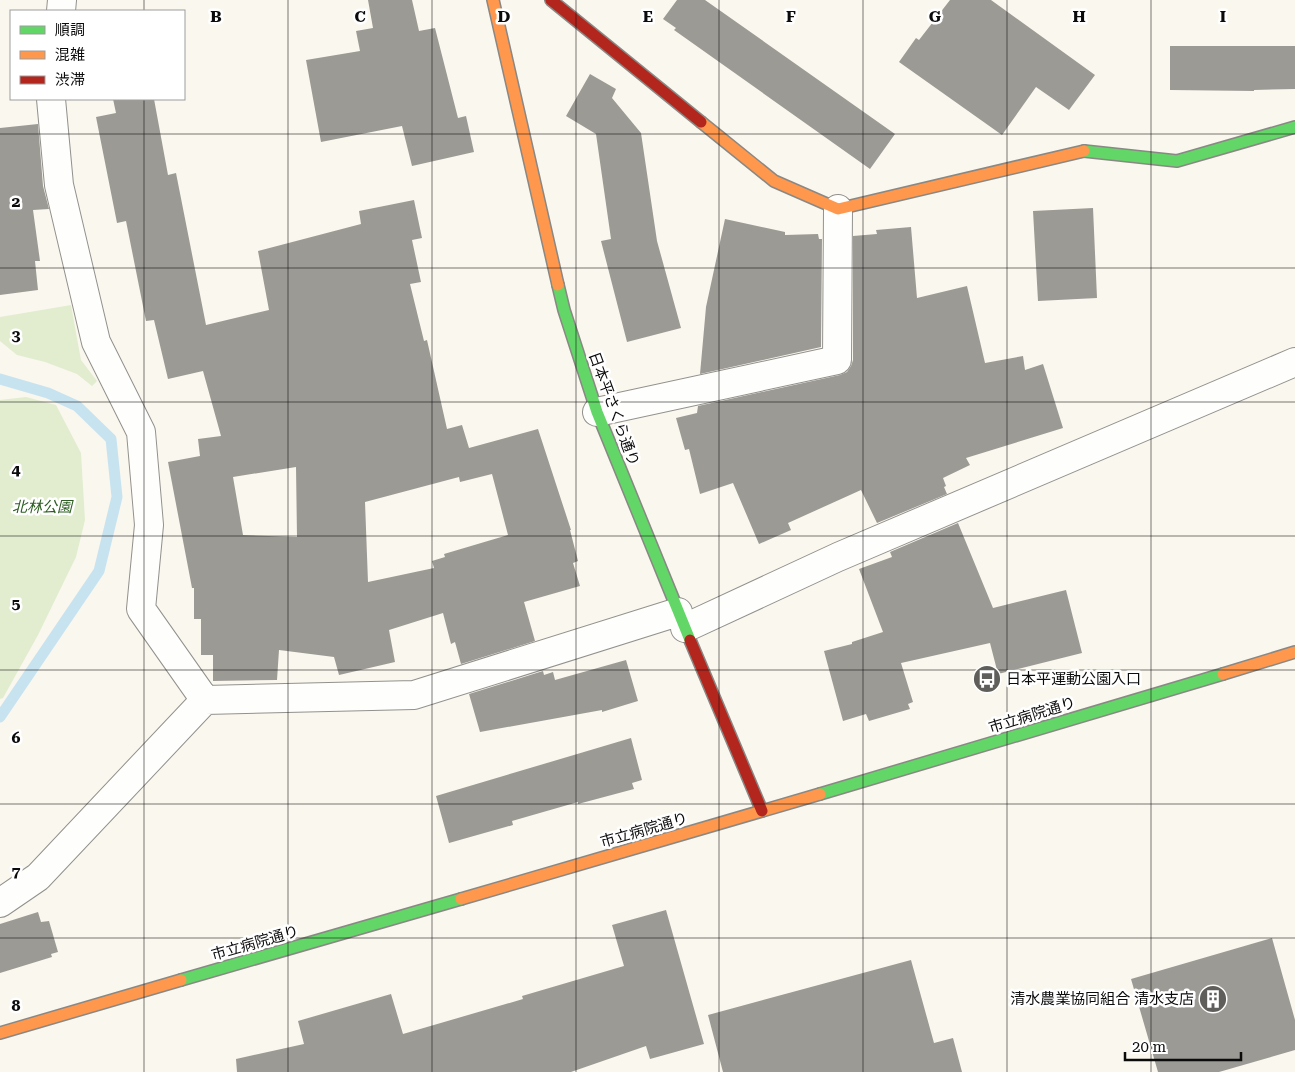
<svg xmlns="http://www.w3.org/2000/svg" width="1295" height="1072" font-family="'Roboto Serif','Noto Sans JP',serif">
<rect width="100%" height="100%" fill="#faf7ee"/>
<!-- green -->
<path fill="#e2edd0" d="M71,305l10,55 16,21 -5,5 -15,-12 -32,-12 -28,-7 -17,-14v-24z
M26,397l30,8 25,48 4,67 -9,37 -38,78 -35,63 -3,1v-299z"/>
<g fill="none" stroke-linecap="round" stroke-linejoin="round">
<!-- stream -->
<path stroke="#c8e3f0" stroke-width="11" d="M0,379l48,14 29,13 34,33 6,58 -18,74 -99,146"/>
</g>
<!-- building -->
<path fill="#9c9a95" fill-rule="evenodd" d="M368,0h44l7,31 16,-3 23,90 8,-2 8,36 -62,14 -10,-40 -81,16 -15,-82 54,-9 -4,-20 17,-3z
M677,0h28l190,134 -25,35 -196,-139 2,-2 -13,-9z
M950,0h41l104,75 -26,35 -33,-23 -34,48 -103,-73 17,-24 3,2z
M1170,46h125v43l-41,1v1l-84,-1z
M590,74l26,15 -4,9 29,35 16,108 24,87 -54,14 -26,-101 10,-2 -15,-105 -30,-18z
M113,99h41l14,76 8,-2 30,152 63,-15 -11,-59 103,-27 -2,-13 55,-11 8,38 -10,2 9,42 -11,2 14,57 3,-1 20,89 15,-4 7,23 69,-19 33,101h-1l8,31 -5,2 7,23 -56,16 11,39 -74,23 -6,-22 -4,2 -8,-31 -54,17 6,32 -56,13 -5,-18 -55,-7 -2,30 -64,1v-26h-12v-36h-7v-31h-2l-24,-126 32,-6 -2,-17 23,-3 -18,-65 -35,8 -14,-59 -8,1 -20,-100 -9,2 -21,-106 20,-4zM296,467l1,70 -54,-2 -10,-58zM492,474l16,61 -64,19 1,3 -13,4 2,7 -66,14 -3,-80 94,-25 1,5z
M38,124l5,62 6,23 -16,1 7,51h-5l3,29 -38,5v-167z
M1093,208l4,90 -59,3 -5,-90z
M725,219l60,13v3l33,-1 1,5h3l-1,108 -121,27 6,-67z
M911,227l6,71 50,-12 18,77 38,-7 2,14 18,-6 20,64 -97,30 4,7 -27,13 3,8 -2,1 3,7 -70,29 -16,-33 -73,33 3,7 -32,14 -26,-61 -33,11 -11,-45 -4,1 -9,-32 21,-5 1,-7 142,-31 7,-3 4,-6 2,-6v-124l24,-2 -1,-4z
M958,523l35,85 73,-18 16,63 -84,21 -8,-31 -89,20 12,39 -5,2 2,5 -41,12 -3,-7 -23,7 -19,-70 28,-7v-2l31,-10 -24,-63 33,-12 -2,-5z
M626,660l12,41 -36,11v-2l-122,22 -11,-38 74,-23 1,4 9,-3 2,8z
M631,738l11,42 -10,3 2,6 -56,15v-2l-66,19 1,4 -64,18 -13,-47z
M666,910l38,134 -54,15 -4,-13 -75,26h-334l-1,-13 68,-15 -6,-23 93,-27 12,40 120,-35 -1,-3 102,-30 -12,-41z
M38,912l3,10 8,-1 9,31 -7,2 1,3 -52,16v-49z
M1272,938l23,82v30l-76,22h-61l-27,-93z
M911,960l23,83 19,-5 9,34h-239l-15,-57z"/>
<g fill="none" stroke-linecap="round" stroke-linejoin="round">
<defs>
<path id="street" d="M61,11l1,-11
M51,99l8,86 37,157 45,90 8,93 -8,84 64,91
M597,412l240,-52 1,-151
M685,628l153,-71 457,-195
M0,903l38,-26 167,-177 209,-5 264,-83"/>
<path id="fast" d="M1084,151l93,10 118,-34
M558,285l6,25 33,102 93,228
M820,794l403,-120
M181,980l280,-81"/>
<path id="slow" d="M493,0l65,285
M701,122l73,59 64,28 246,-58
M1223,674l72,-22
M461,899l359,-105
M0,1033l181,-53"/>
<path id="jam" d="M551,0l150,122
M690,640l72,171"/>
</defs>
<!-- street casing -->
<use href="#street" stroke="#93918d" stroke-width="30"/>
<!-- fast casing -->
<use href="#fast" stroke="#898884" stroke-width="14"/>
<!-- slow casing -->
<use href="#slow" stroke="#898884" stroke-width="14"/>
<!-- jam casing -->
<use href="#jam" stroke="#898884" stroke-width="14"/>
<!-- street -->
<use href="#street" stroke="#fefefc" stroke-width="28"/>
<!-- fast -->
<use href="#fast" stroke="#63d668" stroke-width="11"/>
<!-- slow -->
<use href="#slow" stroke="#ff974d" stroke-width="11"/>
<!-- jam -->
<use href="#jam" stroke="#b3261e" stroke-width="11"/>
</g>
<!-- grid -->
<path fill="none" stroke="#0b0b0b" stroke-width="1" stroke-opacity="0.55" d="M144,0v11M288,0v1072M432,0v1072M576,0v1072M719,0v1072M863,0v1072M1007,0v1072M1151,0v1072M144,99v973M0,134h1295M0,268h1295M0,402h1295M0,536h1295M0,670h1295M0,804h1295M0,938h1295"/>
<!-- icons -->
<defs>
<symbol id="bus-disc" viewBox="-11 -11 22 22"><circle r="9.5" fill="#5f5e5a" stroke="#fff"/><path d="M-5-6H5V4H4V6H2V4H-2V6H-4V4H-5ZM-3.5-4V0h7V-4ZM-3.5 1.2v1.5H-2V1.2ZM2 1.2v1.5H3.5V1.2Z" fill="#fff"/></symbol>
<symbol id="building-disc" viewBox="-11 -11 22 22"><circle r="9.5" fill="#5f5e5a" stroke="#fff"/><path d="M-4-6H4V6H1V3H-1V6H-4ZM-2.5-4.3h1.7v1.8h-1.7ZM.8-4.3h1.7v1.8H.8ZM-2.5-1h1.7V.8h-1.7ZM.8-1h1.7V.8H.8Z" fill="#fff"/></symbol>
</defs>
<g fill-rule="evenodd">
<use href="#bus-disc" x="971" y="663" width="32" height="32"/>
<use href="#building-disc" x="1197" y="983" width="32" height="32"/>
</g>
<g text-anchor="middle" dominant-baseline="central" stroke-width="5" stroke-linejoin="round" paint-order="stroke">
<!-- street labels -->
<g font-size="15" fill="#0b0b0b" stroke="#fff">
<text transform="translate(614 409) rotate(70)">日本平さくら通り</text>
<text transform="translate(1032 715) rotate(-17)">市立病院通り</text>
<text transform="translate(644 830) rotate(-16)">市立病院通り</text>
<text transform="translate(255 943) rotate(-16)">市立病院通り</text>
</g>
<!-- park labels -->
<g font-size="15" font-style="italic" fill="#2d5d21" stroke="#fff">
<text x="42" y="507">北林公園</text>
</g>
<!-- poi labels -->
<g font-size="15" fill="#0b0b0b" stroke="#fff" text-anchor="start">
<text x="1006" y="679">日本平運動公園入口</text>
<text x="1194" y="999" text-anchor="end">清水農業協同組合 清水支店</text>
</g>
</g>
<g font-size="16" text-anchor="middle" font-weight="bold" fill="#0b0b0b" stroke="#fff" stroke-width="5" stroke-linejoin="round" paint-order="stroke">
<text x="216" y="22">B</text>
<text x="360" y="22">C</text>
<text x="504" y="22">D</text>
<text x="648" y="22">E</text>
<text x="791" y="22">F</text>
<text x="935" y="22">G</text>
<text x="1079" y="22">H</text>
<text x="1223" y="22">I</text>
<text x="16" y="207">2</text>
<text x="16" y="341">3</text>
<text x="16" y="475">4</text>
<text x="16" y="609">5</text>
<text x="16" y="743">6</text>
<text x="16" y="877">7</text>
<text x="16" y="1011">8</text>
</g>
<!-- legend -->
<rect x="10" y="10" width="175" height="90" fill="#ffffff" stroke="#9d9d9d"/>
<rect x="20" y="26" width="25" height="8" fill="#63d668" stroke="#9d9d9d"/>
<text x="55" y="35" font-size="15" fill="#0b0b0b">順調</text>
<rect x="20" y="51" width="25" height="8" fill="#ff974d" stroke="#9d9d9d"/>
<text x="55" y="60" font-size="15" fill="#0b0b0b">混雑</text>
<rect x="20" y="76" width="25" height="8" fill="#b3261e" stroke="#9d9d9d"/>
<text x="55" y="85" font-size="15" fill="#0b0b0b">渋滞</text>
<!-- scale -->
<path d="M1125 1052v8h116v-8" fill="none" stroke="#0b0b0b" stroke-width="2.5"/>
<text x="1132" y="1052" font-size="15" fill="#0b0b0b" stroke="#ffffff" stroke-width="4" paint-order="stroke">20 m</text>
</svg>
